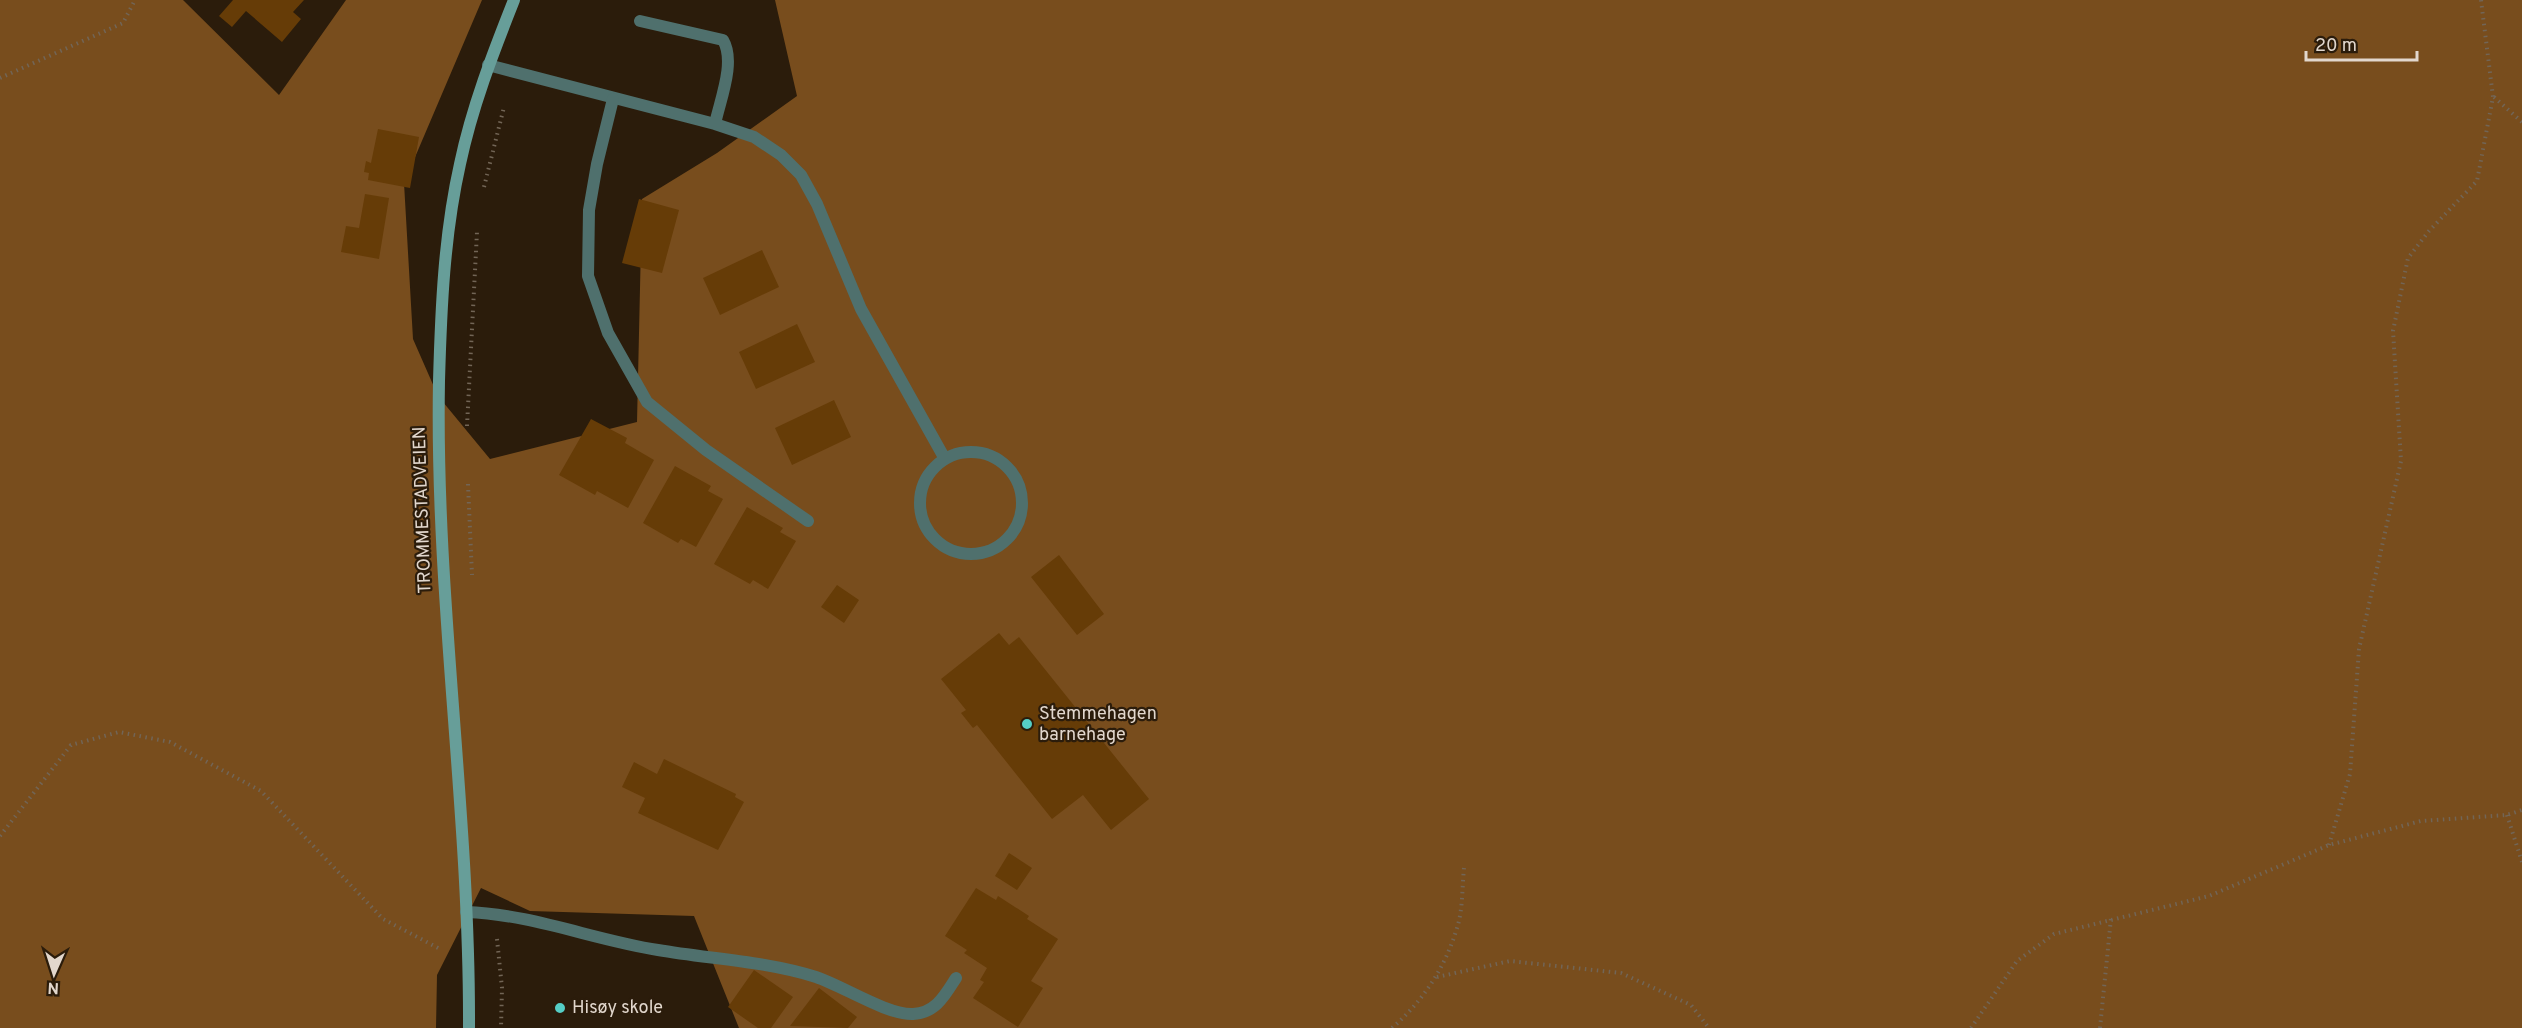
<svg xmlns="http://www.w3.org/2000/svg" width="2522" height="1028" font-family="Overpass,sans-serif">
<rect width="100%" height="100%" fill="#2b1c0b"/>
<!-- forest -->
<path fill="#784d1d" d="M0,0h183l96,95 67,-95h136l-78,183 9,156 25,57 52,63 147,-37 5,-223 75,-46 80,-57 -22,-96h1747v1028h-1783l-45,-112 -164,-5 -49,-23 -44,87 -1,53h-436z"/>
<!-- building -->
<path fill="#663c07" d="M233,0h71l-11,12 8,7 -19,23 -36,-31 -14,16 -13,-11z
M378,129l41,8 -9,51 -42,-8 1,-7 -5,-1 2,-11 5,2z
M365,194l24,4 -10,61 -38,-7 5,-26 13,2z
M639,199l40,11 -17,63 -40,-10z
M762,250l17,37 -59,28 -17,-37z
M797,324l18,38 -59,27 -17,-37z
M834,400l17,37 -59,28 -17,-37z
M591,419l36,19 -2,5 29,17 -26,48 -31,-17 -2,4 -36,-20z
M675,466l36,20 -3,5 15,8 -27,48 -15,-8 -3,4 -35,-20z
M747,507l36,21 -3,4 16,9 -28,48 -15,-9 -3,4 -36,-20z
M1059,555l45,59 -27,21 -46,-58z
M837,585l22,15 -15,23 -23,-16z
M999,633l10,12 10,-8 130,162 -38,31 -28,-35 -31,24 -75,-94 -4,3 -12,-15 5,-3 -25,-31z
M664,759l72,35 -1,3 9,5 -26,48 -80,-37 7,-15 -23,-11 12,-25 23,12z
M1009,853l23,15 -15,22 -22,-14z
M976,888l20,12 2,-4 31,20 -2,3 31,20 -27,42 12,7 -25,39 -45,-29 11,-16 -4,-2 7,-12 -23,-15 3,-3 -22,-14z
M754,970l39,27 -22,31h-13l-30,-21z
M819,988l38,29 -9,11 -58,-2z"/>
<g fill="none" stroke-linecap="round" stroke-linejoin="round">
<!-- path -->
<path stroke="#726556" stroke-width="4" stroke-dasharray="1.5 4.5" stroke-linecap="butt" d="M0,78l123,-55 12,-23
M2494,97l28,25
M484,187l20,-80
M467,426l10,-194
M468,484l4,91
M2507,815l15,47
M0,836l71,-91 48,-13 51,10 91,49 122,128 59,31
M2329,845l21,-71 9,-125 42,-188 -8,-130 15,-73 21,-27 48,-50 16,-84 -12,-97
M497,939l5,49 -1,40
M1437,977l73,-16 111,12 70,32 18,23
M1392,1028c31,-27 53,-60 65,-100 6,-18 5,-41 7,-60
M1971,1028l46,-67 37,-27 155,-38 120,-51 92,-24 86,-6 15,-5
M2100,1028l11,-110"/>
<!-- lane -->
<path stroke="#4f706d" stroke-width="12" d="M640,21l83,19c13,22 -3,60 -8,84
M488,65l227,59 39,13 27,18 20,20 16,29 44,105 84,150
M920 503a51 51 0 1 1 102 0a51 51 0 1 1-102 0Z"/>
<!-- street -->
<path stroke="#4f706d" stroke-width="12" d="M613,99l-16,65 -8,46 -1,66 20,57 39,69 59,48 102,71
M466,912c65,2 128,28 192,38 52,9 107,11 158,27 27,9 71,38 97,37 23,-1 32,-19 43,-36"/>
<!-- secondary -->
<path stroke="#679e99" stroke-width="12" d="M469,1028c1,-216 -34,-430 -30,-647 2,-72 5,-146 21,-217 12,-57 33,-111 54,-164"/>
</g>
<!-- markers -->
<g fill="#55cec6" stroke="#2b1c0b" stroke-width="2">
<circle cx="1027" cy="724" r="6"/>
<circle cx="560" cy="1008" r="6"/>
</g>
<g text-anchor="middle" dominant-baseline="central" stroke-width="4.5" stroke-linejoin="round" paint-order="stroke">
<!-- street labels -->
<g font-size="18" fill="#e2d7cd" stroke="#2b1c0b">
<text transform="translate(423 510) rotate(-92)">TROMMESTADVEIEN</text>
</g>
<!-- poi labels -->
<g font-size="18" fill="#e2d7cd" stroke="#2b1c0b" text-anchor="start">
<text x="1039" y="714">Stemmehagen<tspan x="1039" dy="21">barnehage</tspan></text>
<text x="572" y="1008">Hisøy skole</text>
</g>
</g>
<!-- north arrow -->
<g transform="translate(54 974) rotate(183)" stroke="#2b1c0b" stroke-width="4.5" paint-order="stroke">
<path d="M0-4.5L10 22L0 15L-10 22Z" fill="#e2d7cd"/>
<text y="-9" font-size="16" font-weight="bold" text-anchor="middle" fill="#e2d7cd">N</text>
</g>
<!-- scale -->
<path d="M2306 51v9h111v-9" fill="none" stroke="#e2d7cd" stroke-width="3"/>
<text x="2315" y="51" font-size="18" fill="#e2d7cd" stroke="#2b1c0b" stroke-width="4.5" paint-order="stroke">20 m</text>
</svg>
